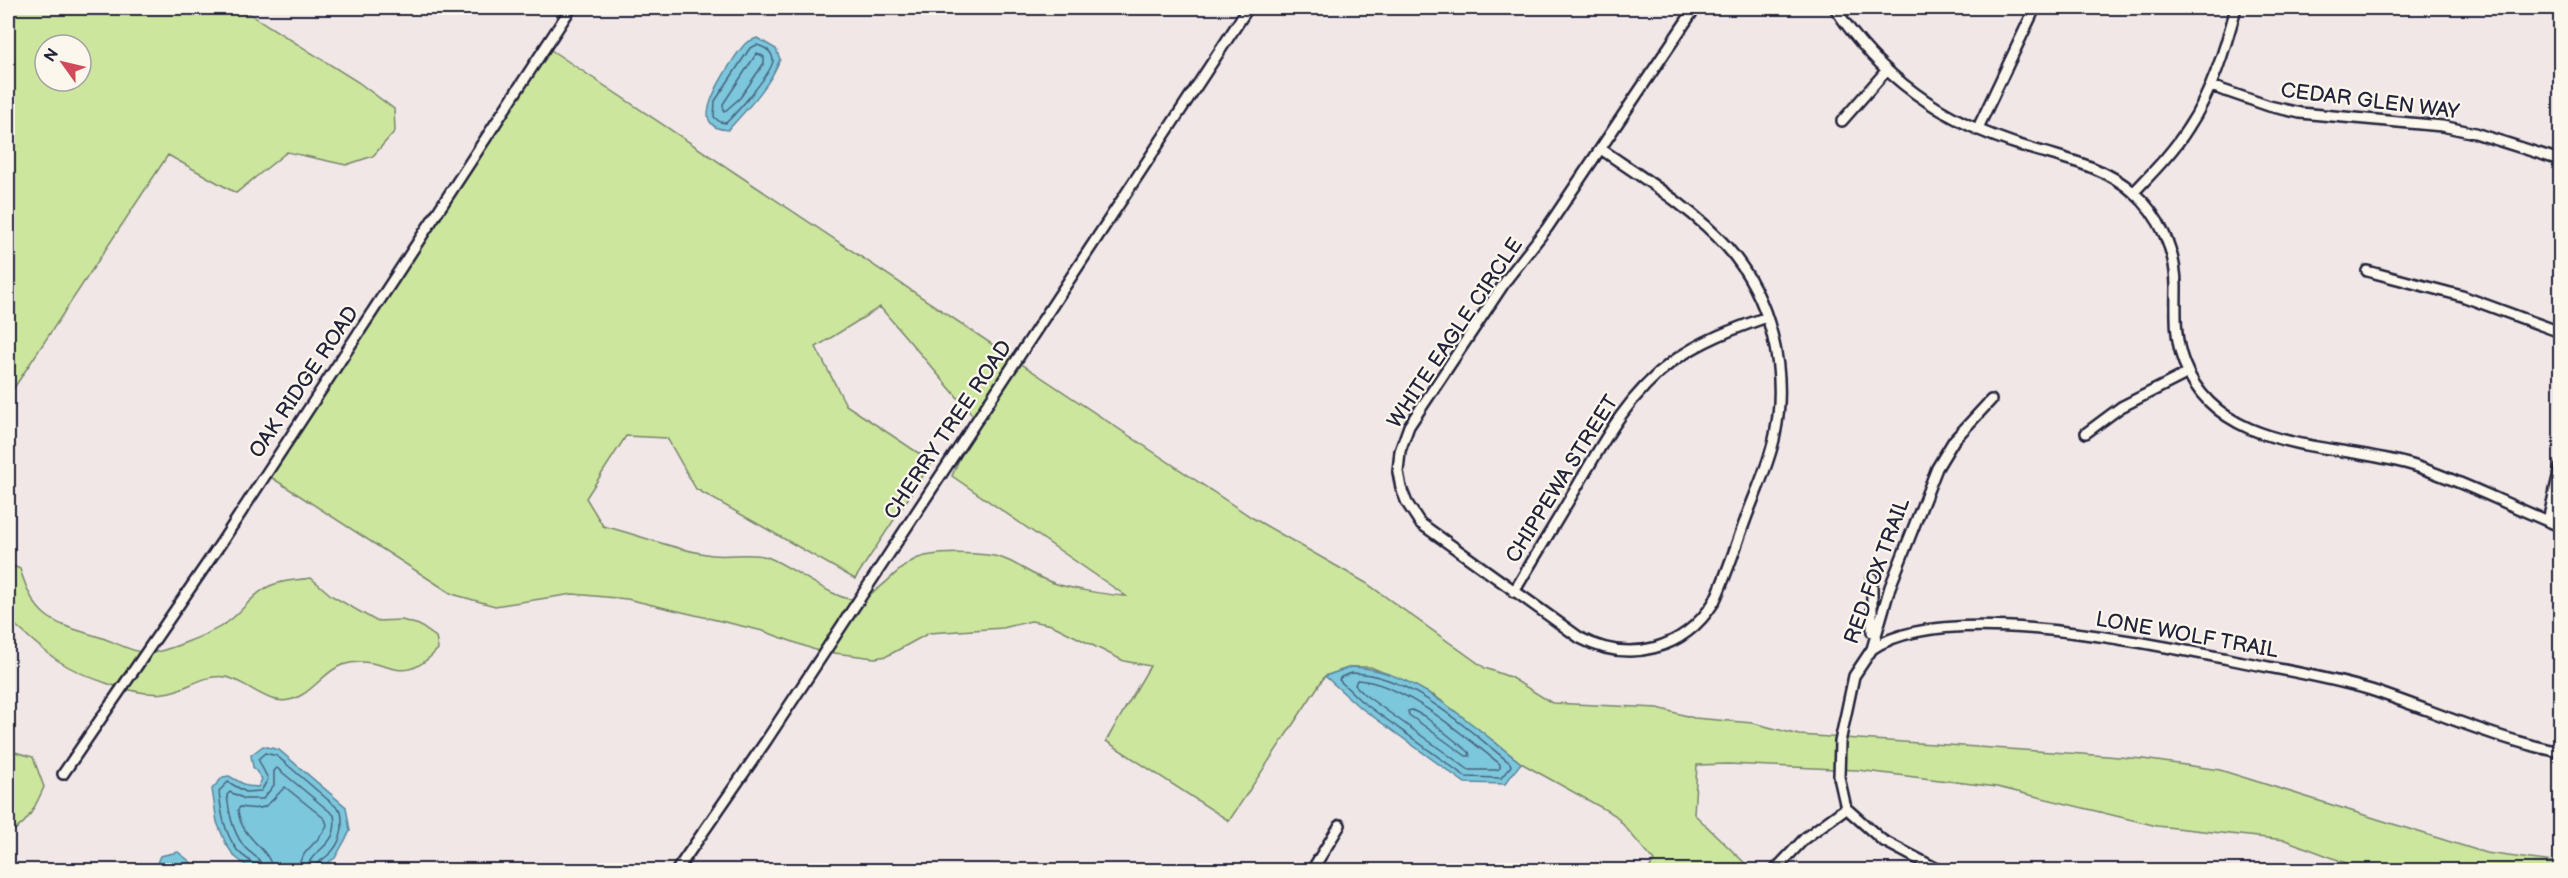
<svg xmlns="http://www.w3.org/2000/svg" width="2568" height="878" font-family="'Balsamiq Sans',sans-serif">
<rect width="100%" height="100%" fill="#f1e7e7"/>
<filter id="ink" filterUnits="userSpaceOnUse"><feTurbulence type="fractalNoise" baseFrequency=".0167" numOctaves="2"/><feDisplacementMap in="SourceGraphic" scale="12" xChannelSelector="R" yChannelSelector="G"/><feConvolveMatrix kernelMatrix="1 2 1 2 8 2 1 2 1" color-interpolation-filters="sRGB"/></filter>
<g filter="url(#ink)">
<!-- green -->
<path fill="#cce69d" stroke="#77846c" stroke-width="1.5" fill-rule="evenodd" d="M8,8h232l118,74 36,27 1,22 -22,25 -27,9 -59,-13 -51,41 -68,-38 -160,242zM45,45h36v36h-36z
M548,48l703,469 115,66 119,85 25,9 42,26 106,5 36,10 59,5 46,12 283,19 61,5 77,11 266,83 74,10v7h-195l-80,-30 -128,-14 -160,-39 -140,-17 -129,-6 -31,1 -3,49 58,56h-104l6,-9 -39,-46 -94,-52 -86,-67 -64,-29h-20l-26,9 -96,145 -123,-80 44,-75 -26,-5 -72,-36 -21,-4 -28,7 -74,5 -42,23 -12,2 -57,-7 -55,-20 -136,-32 -54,-5 -78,12 -43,-12 -186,-120zM880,307l96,112 -24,57 174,120c-19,-1 -63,-8 -80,-16 -19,-7 -36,-23 -58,-25 -19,-2 -60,-4 -76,6 -23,13 -32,36 -60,38 -17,1 -64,-35 -85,-42 -16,-5 -37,0 -55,-2 -38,-5 -72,-20 -109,-29l-17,-28 40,-62 41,2 29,51 159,90 77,-117 -86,-57 -30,-58z
M8,563l12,6c15,47 28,53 73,66 17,4 35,16 52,18 15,2 72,-22 84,-32 16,-12 26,-31 46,-37 11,-4 24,-4 36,-6l21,18 44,25 26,-1 17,5 17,12 2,12c-39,44 -52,2 -96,16 -18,6 -30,30 -53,35 -22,5 -43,-19 -63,-23 -23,-4 -40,14 -62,16 -29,4 -83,-17 -107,-33 -18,-12 -33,-28 -49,-41z
M8,750l25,7 11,30c-8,17 -17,41 -36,45z"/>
<!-- water -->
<path fill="#7dc7dd" stroke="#59859c" stroke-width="1.5" d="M757,38l19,11 4,10c-10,27 -33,50 -52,71 -6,-1 -13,-1 -17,-7 -13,-13 23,-67 34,-79 3,-3 8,-4 12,-6z
M1351,667c63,1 122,59 170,96l-16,21 -40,-1 -108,-78 -32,-29z
M263,746l16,4 67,57 4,24 -15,27 -18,12h-65l-18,-14 -8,-12 -9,-22 -5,-33 11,-12 6,-1 18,10 11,1 4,-8 -9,-12 -2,-12z
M178,852l19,15 10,3h-53l6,-14z"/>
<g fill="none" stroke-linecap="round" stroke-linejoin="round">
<!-- shore -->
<path stroke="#46647c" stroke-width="1.5" d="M757,45c7,2 16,6 16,16 -2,13 -36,51 -47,62l-6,-1 -6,-5 1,-16 35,-53z
M757,53l7,4v6l-24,35 -16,14 -1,-8z
M1352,673c58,1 114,55 158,90l1,3 -10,12 -35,-1 -105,-76 -22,-21 2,-3z
M1357,680c46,2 107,56 143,84v4l-3,2h-28l-104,-75 -10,-10z
M1412,710l12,6 45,36 1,4h-4l-57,-41 -1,-4z
M255,870c-1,-10 -12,-12 -18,-20 -13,-18 -16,-38 -18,-59l9,-9 18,10 15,-1 7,-12 -10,-20 7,-6 12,3 64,55c3,17 1,33 -14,45 -6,5 -11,7 -12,14
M263,870c-1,-13 -13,-15 -20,-25 -11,-15 -14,-33 -16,-50l3,-3 15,7h18l11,-14v-14l3,-3 57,47c6,34 -25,33 -27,55
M272,870c-1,-23 -31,-29 -34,-60l2,-3c30,5 27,-3 45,-20l40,32 2,6c-7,18 -28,26 -29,45"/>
<defs>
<path id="minor" d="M1835,8c46,71 110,115 191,139 36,11 78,19 107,45 27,23 43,60 43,94 0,27 -2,51 8,77 35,91 151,79 228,102 51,16 99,42 148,61
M2211,86l58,20 31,7 142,13 33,7 85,27
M1842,121l44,-50
M1977,130l58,-122
M1601,149c43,30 90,58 126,98 44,50 61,123 48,188 -6,30 -20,58 -30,86 -10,27 -19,56 -31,81 -30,48 -85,62 -134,36l-160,-115 -13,-20 -6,-15 -3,-16 2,-21 9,-25 98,-147 40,-51 148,-220
M2134,192c19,-20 39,-40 54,-64 24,-36 37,-79 48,-120
M2367,271l95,25 98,36
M2086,433l35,-26 67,-34
M2548,521l12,-53
M1872,578v54
M1514,592c21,-36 43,-71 64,-107 26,-45 51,-91 94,-123 29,-21 61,-33 95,-45
M1872,649c71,-49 273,-6 356,10 48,10 96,17 143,31 63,21 124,49 189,62
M63,774l158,-231 350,-535
M1846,808l-7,-31 1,-35 14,-66 18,-27 18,-62 47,-119 17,-28 37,-40
M1846,808l36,32 57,30
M677,870l89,-129 482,-733
M1312,870l28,-45
M1775,870l30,-32 41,-30"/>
</defs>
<!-- minor casing -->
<use href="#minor" stroke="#22223b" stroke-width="14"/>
<!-- minor -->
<use href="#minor" stroke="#fbf7ec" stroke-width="9"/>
</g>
</g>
<g text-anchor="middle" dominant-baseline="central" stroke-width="4.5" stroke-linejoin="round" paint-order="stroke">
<!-- street labels -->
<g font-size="21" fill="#22223b" stroke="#fbf7ec">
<text transform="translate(2370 101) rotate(7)">CEDAR GLEN WAY</text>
<text transform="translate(1455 333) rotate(-56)">WHITE EAGLE CIRCLE</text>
<text transform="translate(304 382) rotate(-56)">OAK RIDGE ROAD</text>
<text transform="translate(948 430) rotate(-56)">CHERRY TREE ROAD</text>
<text transform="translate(1562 479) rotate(-58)">CHIPPEWA STREET</text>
<text transform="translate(1877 571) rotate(-70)">RED FOX TRAIL</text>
<text transform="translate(2187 635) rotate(10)">LONE WOLF TRAIL</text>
</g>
</g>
<!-- margin -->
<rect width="2568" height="878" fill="none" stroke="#fbf7ec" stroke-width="30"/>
<rect x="15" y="15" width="2538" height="848" fill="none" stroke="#22223b" stroke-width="2" filter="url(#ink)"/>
<!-- north arrow -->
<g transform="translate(63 63) rotate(304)"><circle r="28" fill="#fbf7ec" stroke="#a4a2a5" stroke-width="1.5"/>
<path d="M0-4.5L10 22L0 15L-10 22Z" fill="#d1495b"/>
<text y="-9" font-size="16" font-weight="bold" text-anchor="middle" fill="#22223b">N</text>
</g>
</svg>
